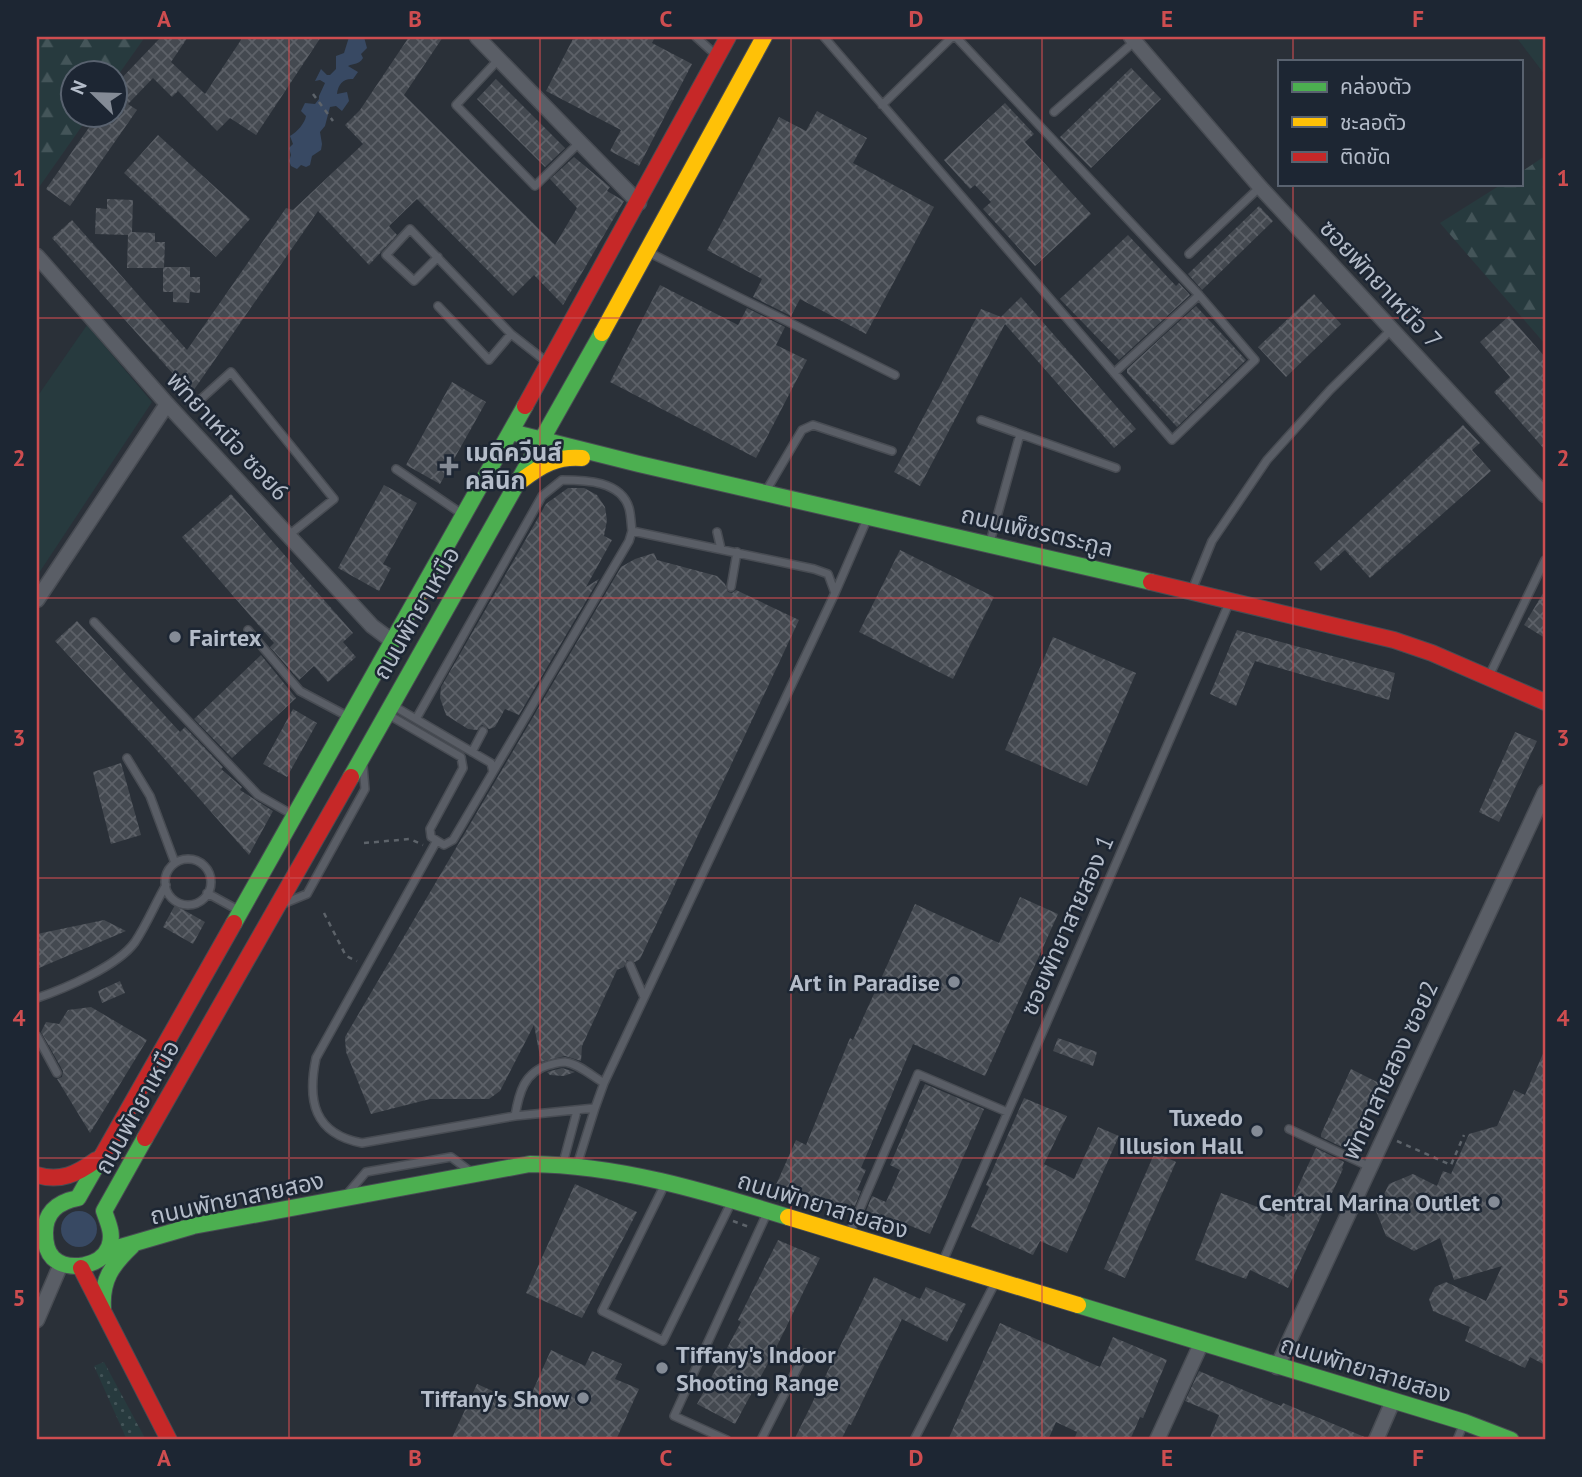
<svg xmlns="http://www.w3.org/2000/svg" width="1582" height="1477" font-family="'PT Sans','Noto Sans Thai',sans-serif">
<defs>
<pattern id="forest-firs" width="22" height="20" patternUnits="userSpaceOnUse" patternTransform="scale(1.75)"><rect width="22" height="20" fill="#273a3e"/><path d="M5 1l3.5 6h-7zM16 11l3.5 6h-7z" fill="#445559"/></pattern>
<pattern id="garden-dots" width="8" height="8" patternUnits="userSpaceOnUse" patternTransform="scale(1.75)"><rect width="8" height="8" fill="#273a3e"/><path d="M2 2h.1M6 6h.1" fill="none" stroke="#445559" stroke-width="1.8" stroke-linecap="round"/></pattern>
<pattern id="building-cross-hatch" width="8" height="8" patternUnits="userSpaceOnUse" patternTransform="scale(1.75)"><rect width="8" height="8" fill="#444950"/><path d="M0 0l8 8M0 8l8-8" fill="none" stroke="#5d6168"/></pattern>
</defs>
<rect width="100%" height="100%" fill="#2a3038"/>
<!-- green -->
<path fill="#273a3e" d="M1516,37h29v38z
M87,325l65,77 -115,174v-179z"/>
<!-- forest -->
<path fill="url(#forest-firs)" d="M37,37h108l-29,41v-4h-42v42h15l-52,74z
M1545,156v188l-105,-121 62,-39h19v-12z"/>
<!-- garden -->
<path fill="url(#garden-dots)" d="M104,1362l42,78h-19l-33,-74z"/>
<!-- water -->
<path fill="#384963" d="M349,37h15l3,11 -6,6 2,4c-4,7 -9,5 -15,8l10,6 -5,7c-9,-1 -15,5 -16,15l10,-2 2,9 -7,10 -6,-5 -6,1 -5,19 -5,6 2,12 -1,6 -9,6 -2,9 -4,2 -5,-2 -4,4 -6,-3 -2,-5 2,-6 -2,-7 4,-4 -3,-8c7,-4 15,-13 16,-20l-5,-5 4,-8 10,1 4,-5v-3l6,-13 -5,-3 -5,1 6,-12 6,6h3l6,-6v-13l8,-3z
M61 1229a18 18 0 1 1 36 0a18 18 0 1 1-36 0Z"/>
<!-- building -->
<path fill="url(#building-cross-hatch)" d="M161,37h27l-17,25 34,32 38,-57h78l-65,98 -26,-17 -13,13 -39,-40 -6,6 -19,-19 -25,26 9,6 -67,96 -24,-17 51,-73h19v-32z
M409,37h34l-39,58 151,150 22,-37 -27,-29 24,-22 36,30 -3,4 17,10 -61,104 -29,-30 -21,21 -96,-97 -28,27 8,9 -28,30 -51,-54 -127,183 -139,-156 20,-18 115,130 99,-142 7,2 70,-66 -18,-19 15,-15z
M574,37h81l-3,6 40,21 -53,102 -29,-15 11,-21 -75,-39z
M1131,68l30,31 -70,69 -31,-31z
M496,79l69,69 -20,19 -68,-68z
M1005,103l29,31 -9,8 66,72 -56,52 -52,-57 8,-7 -16,-17 -5,4 -26,-29z
M817,111l50,27 -14,25 81,44 -68,127 -66,-35 -9,17 -38,-19 9,-18 -55,-29 72,-133 27,14z
M158,135l92,84 -34,38 -92,-84z
M107,199l26,1 -1,32 23,1v9h10l-1,25h26v10h10v16l-10,-1 -1,11 -16,-1v-10h-10v-24h-36l1,-33 -33,-1 1,-26 11,1z
M1259,206l14,15 -71,69 -14,-16z
M1128,235l48,51 3,-3 11,12 -71,65 -59,-61z
M660,285l78,40 9,-17 38,19 -9,18 31,15 -51,98 -146,-76z
M1314,294l27,30 -55,53 -28,-30z
M1021,297l115,132 -22,19 -109,-124 -85,162 -26,-14 87,-163 20,8z
M1196,306l50,54 -69,67 -50,-54v-4z
M1509,316l36,41v93l-51,-58 16,-15 -30,-35z
M452,382l34,20 -46,82 -34,-19z
M1463,425l17,18 -8,7 19,21 -121,107 -25,-28 -24,21 -7,-8z
M384,485l33,18 -34,61 8,4 -12,23 -41,-23z
M568,488h16l13,7 8,12 2,13 -3,16 8,4 -26,47 13,-8 -80,136 -14,-6 -10,18 -6,2 -7,-4 -5,5 -9,-1 -22,-14 -6,-17 1,-11 105,-183z
M231,494l122,139 -10,9 13,15 -28,25 -14,-16 -15,14 -29,-33 4,-4 -92,-106z
M900,550l94,47 -41,82 -94,-47z
M654,553l3,7 60,16 8,8 3,8 4,1 4,-3 63,30 -159,339 -5,3 -8,-2 -3,7 -7,3 -35,76 -1,15 -16,-5 -24,6 -7,-37 -34,66 -11,8h-59l-59,15 -25,-62 -1,-15 276,-470 14,-8z
M1545,590v48l-21,-13z
M77,621l103,111 5,-5 38,40 -2,2 21,18 -2,3 33,21 -24,44 -97,-110 -97,-104z
M1237,630l158,43 -6,27 -134,-39 -19,45 -26,-12z
M1053,637l83,36 -49,113 -82,-36z
M261,655l35,43 -64,60 -38,-39z
M293,709l24,14 -30,54 -24,-13z
M1515,732l22,9 -38,81 -20,-10z
M121,763l20,72 -30,9 -18,-72z
M1020,897l38,17 -73,162 -72,-32 -52,124 5,2 -9,20 4,1 -6,15 -4,-2 -2,7 -74,-24 21,-47 10,5 44,-107 3,2 62,-136 84,39z
M175,905l30,17 -12,22 -30,-17z
M104,920l22,11 -87,37 -2,-34z
M120,981l5,12 -23,10 -4,-12z
M91,1007l56,33 -57,93 -33,-54 5,-2 1,-6 -22,-39 5,-10 13,2 9,-14z
M1058,1038l39,14 -4,14 -40,-15z
M1545,1049v316l-15,-8 -5,11 -60,-27 5,-14 -37,-16 -4,-12 6,-12 11,-5 40,19 16,-35 -48,14 -14,-42 -26,13 -28,-15 -10,-25 13,-27 24,-10 24,12 6,-15 8,3 18,-40 28,-8 17,-36 11,5z
M562,1068l13,4 -11,4 -14,-1 -3,-3z
M1351,1069l30,15 -31,67 -29,-14v-3z
M925,1084l59,25 -54,125 -36,-15 -1,3 -27,-11 6,-15 14,6 14,-32 -10,-5z
M1024,1098l43,18 -23,48 30,15 24,-52 21,9 -52,117 -27,-12 -7,14 -62,-28 18,-40 -3,-2z
M1316,1148l28,14 -2,6 1,1 -55,119 -38,-18 -4,9 -51,-19 26,-67 63,24z
M1155,1152l21,10 -51,116 -21,-9z
M575,1184l62,28 -55,106 -56,-25z
M778,1240l42,18 -47,96 -38,70 -38,-20 44,-82 -3,-2z
M874,1277l46,22 6,-12 40,17 -19,38 -45,-23 -51,106 -2,-1 -8,16h-47z
M1000,1323l100,44 13,-30 54,23 -24,58 -3,-1 -10,23h-56l3,-8 -21,-10 -8,18h-100z
M551,1350l34,16 7,-15 30,13 -7,15 24,10 -23,51h-165l26,-56 49,22z
M1199,1371l82,35 2,-3 84,35 -1,2h-157l10,-25 -34,-14z"/>
<g fill="none" stroke-linecap="round" stroke-linejoin="round">
<defs>
<path id="lane" d="M696,37l21,19
M824,37l348,403 83,-80 -56,-65 -243,-258
M498,60l-42,45 79,81 45,-44
M882,105l70,-68
M1054,112l81,-71
M648,252l247,123
M1189,254l71,-67
M438,257l-24,24 -28,-26 24,-26 101,105 37,29
M438,306l51,54 22,-26
M1114,373l85,-78
M201,399l30,-27 103,127 -45,36
M981,420l135,48
M396,469l66,45
M766,491l36,-61 11,-5 79,26
M717,532l4,17
M990,542l30,-108
M731,587l6,-35
M1192,590l20,-49 55,-81 63,-70 62,-61
M835,593l33,-76
M94,622l164,173 35,20
M248,630l52,61 49,26
M1489,676l56,-116
M389,715l72,42 2,11 -33,61 1,8 13,8 9,-5 40,-68 -2,-9 -99,-58
M416,719l126,-223 20,-16c24,0 59,1 67,28 2,7 2,16 3,23
M472,752l11,-21
M127,758l23,38 25,67
M436,842l-120,216c-9,43 -2,76 46,85l153,-27 80,-8 9,-25 231,-490 -7,-19 -14,-5 -182,-38 -3,10 -136,231
M165 882a23 23 0 1 1 46 0a23 23 0 1 1-46 0Z
M207,893l33,18
M285,903l22,-9 58,-105 -2,-23
M630,965l14,32
M37,998c27,-9 81,-32 98,-56 12,-18 20,-38 31,-57
M37,1036l20,37
M515,1116c4,-23 9,-44 34,-51 4,-1 11,-3 16,-3 14,2 27,14 39,21
M1289,1129l81,38
M563,1163l14,-52
M577,1165l18,-57
M664,1186l-62,125 61,30 69,-140
M348,1193l18,-21 85,-15 20,15
M850,1232l68,-158 89,38
M943,1261l287,-660
M727,1440l-53,-24 94,-205
M761,1440l44,-87
M914,1440l82,-159
M1457,1440l6,-15"/>
<path id="street" d="M477,37l162,166
M1131,37l129,150 285,308
M37,256l130,148 205,222 20,15
M37,600l130,-196
M37,1320l24,-56
M1277,1367l268,-575
M1157,1440l44,-96
M1376,1440l17,-39"/>
<path id="fast" d="M511,432l128,32 512,118
M351,777l251,-444
M234,923l291,-517
M102,1156l-24,42c-20,4 -33,14 -33,35 0,9 1,18 8,25 15,14 48,9 56,-11 5,-13 -1,-24 -5,-36l41,-73
M107,1251l86,-25 337,-62c88,1 174,27 258,53
M1078,1305l386,117 47,18
M103,1309c-2,-29 9,-44 29,-63"/>
<path id="slow" d="M602,333l162,-296
M522,480c20,-15 35,-24 60,-22
M788,1217l290,88"/>
<path id="jam" d="M525,406l203,-369
M1151,582l243,58 38,13 113,49
M145,1138l206,-361
M102,1156l132,-233
M37,1175c23,7 40,-1 59,-15
M81,1268l88,172"/>
</defs>
<!-- lane casing -->
<use href="#lane" stroke="#484c53" stroke-width="10"/>
<!-- street casing -->
<use href="#street" stroke="#484c53" stroke-width="17"/>
<!-- fast casing -->
<use href="#fast" stroke="#484c53" stroke-width="18"/>
<!-- slow casing -->
<use href="#slow" stroke="#484c53" stroke-width="18"/>
<!-- jam casing -->
<use href="#jam" stroke="#484c53" stroke-width="18"/>
<!-- path -->
<path stroke="#5d636a" stroke-width="2.5" stroke-dasharray="5 5" stroke-linecap="butt" d="M313,94l20,27
M364,843l46,-4 13,6
M324,913l22,43 11,5
M1397,1141l54,24 13,-30
M733,1221l16,6"/>
<!-- lane -->
<use href="#lane" stroke="#5a5e66" stroke-width="7"/>
<!-- street -->
<use href="#street" stroke="#5a5e66" stroke-width="14"/>
<!-- fast -->
<use href="#fast" stroke="#4caf50" stroke-width="16"/>
<!-- slow -->
<use href="#slow" stroke="#ffc107" stroke-width="16"/>
<!-- jam -->
<use href="#jam" stroke="#c62828" stroke-width="16"/>
</g>
<!-- grid -->
<path fill="none" stroke="#ce4d50" stroke-width="2" stroke-opacity="0.55" d="M289,37v1403M540,37v1403M791,37v1403M1042,37v1403M1293,37v24M1293,184v1256M37,318h1508M37,598h1508M37,878h1508M37,1158h1508"/>
<!-- markers -->
<g fill="#848b96" stroke="#1d2633" stroke-width="2.5">
<path d="M445.5 455.5h7v7h7v7h-7v7h-7v-7h-7v-7h7z"/>
<circle cx="175" cy="637" r="7"/>
<circle cx="954" cy="982" r="7"/>
<circle cx="1257" cy="1131" r="7"/>
<circle cx="1494" cy="1202" r="7"/>
<circle cx="662" cy="1368" r="7"/>
<circle cx="583" cy="1398" r="7"/>
</g>
<g text-anchor="middle" dominant-baseline="central" stroke-width="5" stroke-linejoin="round" paint-order="stroke">
<!-- street labels -->
<g font-size="24" fill="#b4bcc9" stroke="#1d2633">
<text transform="translate(1381 284) rotate(47)">ซอยพัทยาเหนือ 7</text>
<text transform="translate(228 436) rotate(47)">พัทยาเหนือ ซอย6</text>
<text transform="translate(1037 531) rotate(13)">ถนนเพ็ชรตระกูล</text>
<text transform="translate(416 613) rotate(-60)">ถนนพัทยาเหนือ</text>
<text transform="translate(1067 925) rotate(-66)">ซอยพัทยาสายสอง 1</text>
<text transform="translate(1390 1070) rotate(-65)">พัทยาสายสอง ซอย2</text>
<text transform="translate(137 1107) rotate(-61)">ถนนพัทยาเหนือ</text>
<text transform="translate(237 1198) rotate(-12)">ถนนพัทยาสายสอง</text>
<text transform="translate(823 1205) rotate(17)">ถนนพัทยาสายสอง</text>
<text transform="translate(1366 1369) rotate(17)">ถนนพัทยาสายสอง</text>
</g>
<!-- poi labels -->
<g font-size="24" font-weight="bold" fill="#b4bcc9" stroke="#1d2633" text-anchor="end">
<text x="465" y="452" text-anchor="start">เมดิควีนส์<tspan x="465" dy="28">คลินิก</tspan></text>
<text x="189" y="637" text-anchor="start">Fairtex</text>
<text x="940" y="982">Art in Paradise</text>
<text x="1243" y="1117">Tuxedo<tspan x="1243" dy="28">Illusion Hall</tspan></text>
<text x="1480" y="1202">Central Marina Outlet</text>
<text x="676" y="1354" text-anchor="start">Tiffany's Indoor<tspan x="676" dy="28">Shooting Range</tspan></text>
<text x="569" y="1398">Tiffany's Show</text>
</g>
</g>
<!-- border -->
<rect width="1582" height="1477" fill="none" stroke="#1d2633" stroke-width="77"/>
<!-- legend -->
<rect x="1278" y="60" width="245" height="126" fill="#1d2633" stroke="#59626f" stroke-width="2"/>
<rect x="1292" y="82" width="35" height="10" fill="#4caf50" stroke="#59626f" stroke-width="2"/>
<text x="1340" y="94" font-size="21" fill="#b4bcc9">คล่องตัว</text>
<rect x="1292" y="117" width="35" height="10" fill="#ffc107" stroke="#59626f" stroke-width="2"/>
<text x="1340" y="130" font-size="21" fill="#b4bcc9">ชะลอตัว</text>
<rect x="1292" y="152" width="35" height="10" fill="#c62828" stroke="#59626f" stroke-width="2"/>
<text x="1340" y="164" font-size="21" fill="#b4bcc9">ติดขัด</text>
<!-- north arrow -->
<g transform="translate(94 94) rotate(293)"><circle r="33" fill="#1d2633" stroke="#59626f" stroke-width="2"/>
<path d="M0-5L12 26L0 18L-12 26Z" fill="#848b96"/>
<text y="-10" font-size="19" font-weight="bold" text-anchor="middle" fill="#b4bcc9">N</text>
</g>
<rect x="38" y="38" width="1506" height="1400" fill="none" stroke="#ce4d50" stroke-width="2.5"/>
<g font-size="23" text-anchor="middle" font-weight="bold" fill="#ce4d50">
<text x="164" y="27">A</text>
<text x="415" y="27">B</text>
<text x="666" y="27">C</text>
<text x="916" y="27">D</text>
<text x="1167" y="27">E</text>
<text x="1418" y="27">F</text>
<text x="19" y="186">1</text>
<text x="1563" y="186">1</text>
<text x="19" y="466">2</text>
<text x="1563" y="466">2</text>
<text x="19" y="746">3</text>
<text x="1563" y="746">3</text>
<text x="19" y="1026">4</text>
<text x="1563" y="1026">4</text>
<text x="19" y="1306">5</text>
<text x="1563" y="1306">5</text>
<text x="164" y="1466">A</text>
<text x="415" y="1466">B</text>
<text x="666" y="1466">C</text>
<text x="916" y="1466">D</text>
<text x="1167" y="1466">E</text>
<text x="1418" y="1466">F</text>
</g>
</svg>
